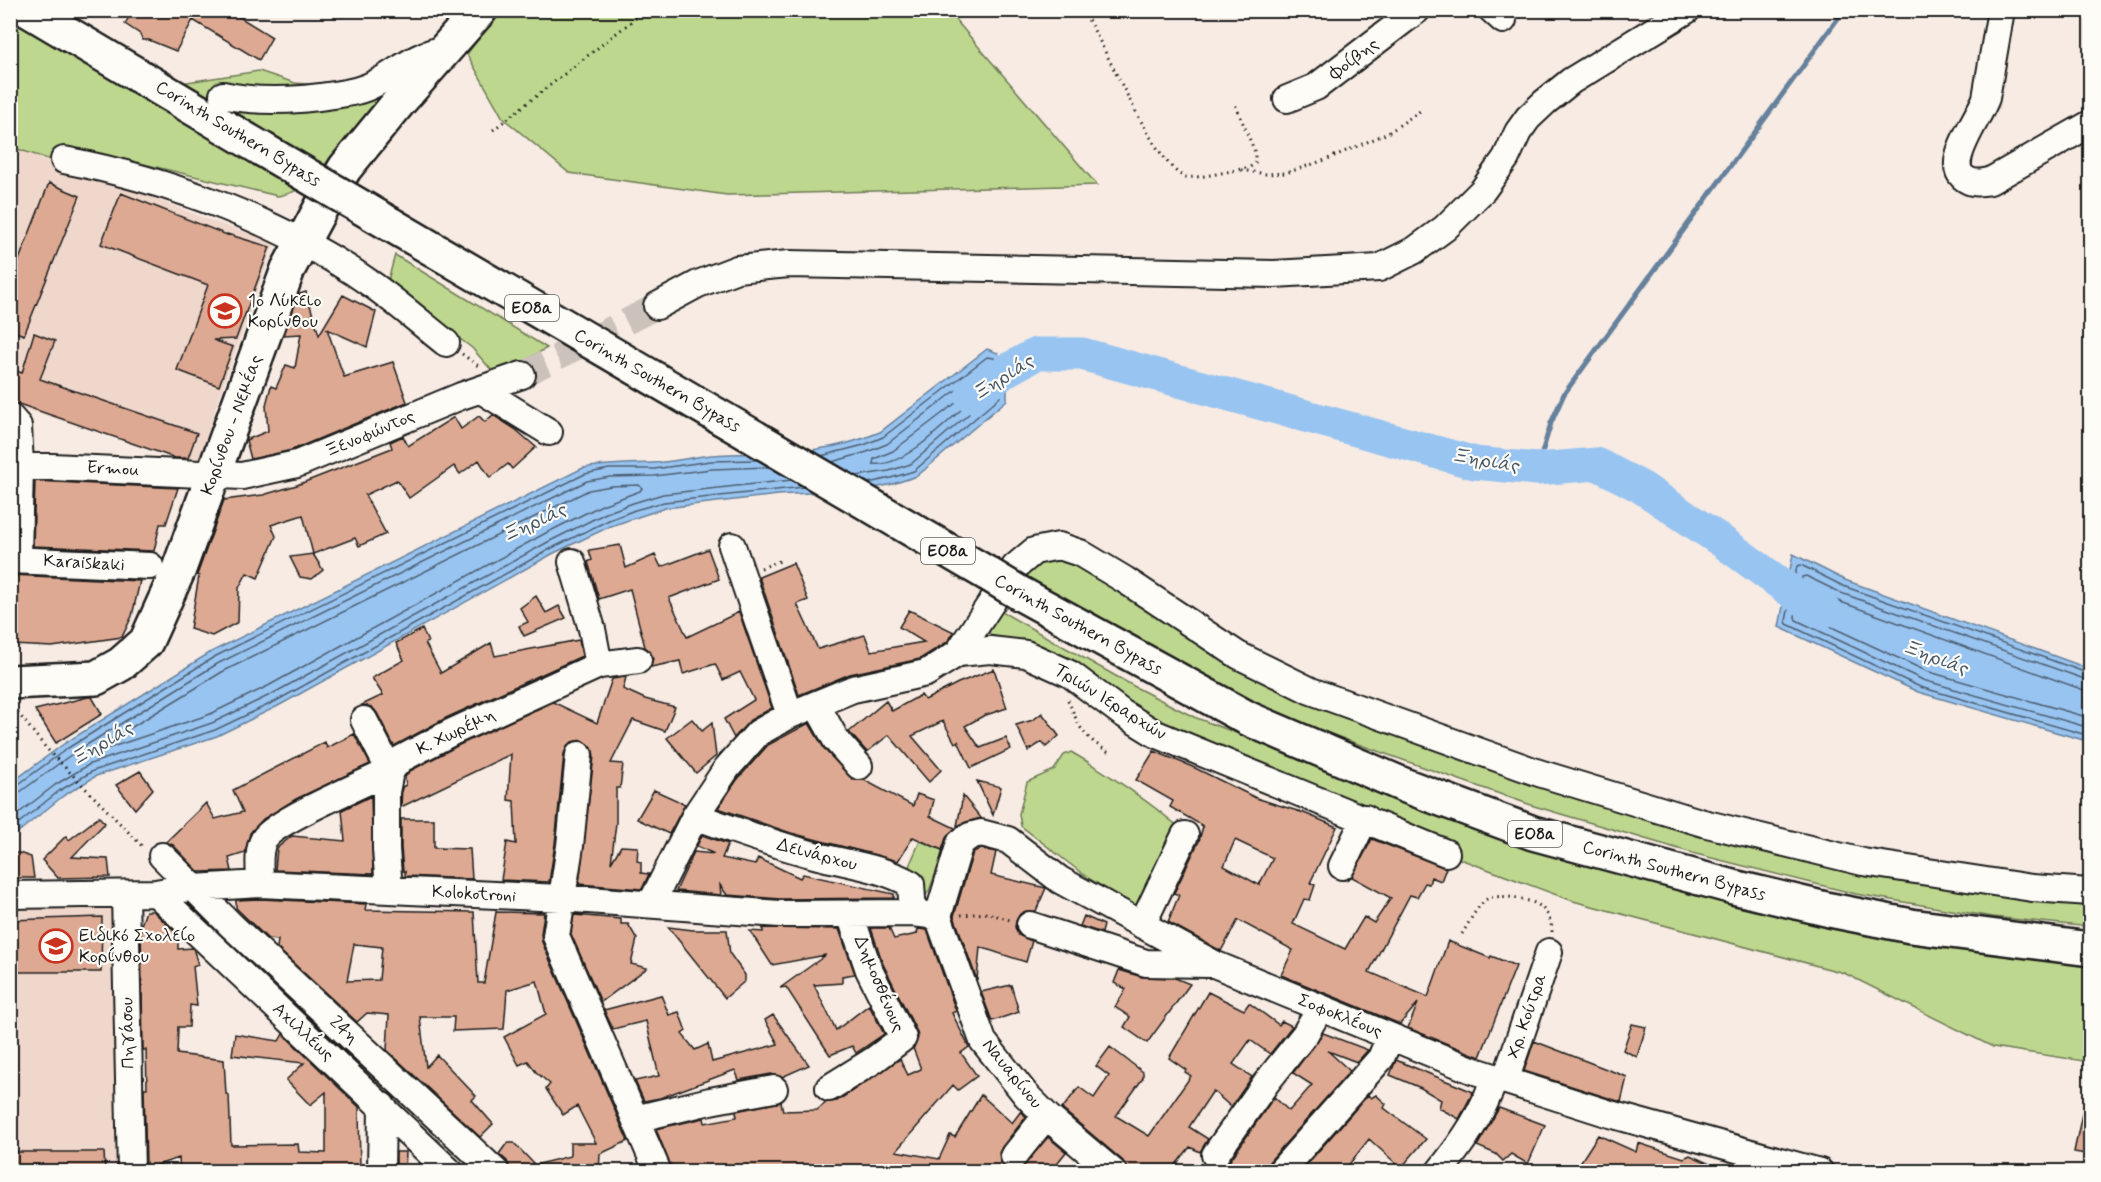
<svg xmlns="http://www.w3.org/2000/svg" width="2101" height="1182" font-family="Mynerve,sans-serif">
<rect width="100%" height="100%" fill="#f7ebe3"/>
<filter id="ink" filterUnits="userSpaceOnUse"><feTurbulence type="fractalNoise" baseFrequency=".0167" numOctaves="2"/><feDisplacementMap in="SourceGraphic" scale="12" xChannelSelector="R" yChannelSelector="G"/><feConvolveMatrix kernelMatrix="1 2 1 2 8 2 1 2 1" color-interpolation-filters="sRGB"/></filter>
<g filter="url(#ink)">
<!-- built -->
<path fill="#f0d7cb" d="M10,147l83,27 119,47 63,21 -56,155 -20,65 -188,-57z
M10,909h104l2,262h-105z"/>
<!-- green -->
<path fill="#bed78e" stroke="#6d7a55" stroke-width="1.5" d="M500,11h448l149,174 -370,10 -158,-22 -66,-55 -36,-64z
M10,19l125,71 124,-19 36,12 26,2 58,11 4,9c-29,35 -57,83 -105,91l-193,-46 -31,11 -43,-14z
M395,255l152,93 -32,18 -20,8 -23,-26 -85,-64z
M1052,558l20,4 25,15 449,209 544,117v24l-97,-10 -137,-23 -160,-40 -162,-48 -168,-59 -132,-49 -217,-119 15,-13z
M997,609l140,79 57,29 179,68 295,95 190,53 154,23 78,8v98l-97,-15 -149,-74 -271,-72 -116,-43 1,-9 -285,-115 -190,-104z
M1071,752c40,23 73,46 108,75l-35,76 -8,4 -48,-29 -67,-52 -2,-12 8,-32 27,-12 10,-15z
M920,841l24,10 -15,40 -7,9 -15,-29z"/>
<!-- water -->
<path fill="#98c4f1" stroke="#66819c" stroke-width="1.5" d="M987,349l11,4 9,17v30l-90,76 -24,8 -23,5 -92,6 -113,13 -54,18 -57,27 -276,153 -61,30 -121,40 -33,20 -52,42v-55l54,-40 146,-91 372,-184c23,-4 45,-4 69,-5 20,-1 40,-6 60,-8 62,-4 109,2 168,-23z
M1793,554l52,26 245,89v73l-172,-50 -139,-65z"/>
<g fill="none" stroke-linecap="round" stroke-linejoin="round">
<!-- shore -->
<path stroke="#4e5f71" stroke-width="1.5" d="M982,383l2,2v4c-26,21 -77,80 -111,75l1,-5 19,-8z
M821,456l43,-11 19,-8 104,-80 7,1 7,14 -1,25 -86,74 -23,7 -23,5
M832,462l35,-10 20,-8 99,-77 4,1 3,6v19l-82,71 -22,7 -33,5
M639,485l3,3 -2,3 -38,14 -58,29 -276,152 -60,29 -99,33 -4,-1 1,-4 116,-71 367,-182 22,-4z
M2090,674l-247,-88 -42,-21 -4,1 -11,55 1,3 133,63 170,49
M2090,681l-249,-88 -35,-17 -4,1 -7,40 1,3 127,60 167,48
M2090,691l-9,-2 -243,-88 -25,-12 -4,2 -4,21 1,3 120,56 164,47
M10,787l6,-1 52,-38 146,-91 371,-183 24,-5h45l57,-8 46,-1
M10,794l10,-2 52,-38 145,-90 370,-183 23,-4 44,-1 58,-7 57,-2
M10,820l45,-35 35,-21 122,-41 60,-29 276,-152 58,-29 27,-10 30,-9 129,-14
M10,830l49,-39 34,-20 122,-41 61,-29 276,-153 57,-28 26,-10 29,-8 140,-15"/>
<!-- stream -->
<path stroke="#66819c" stroke-width="5" d="M1537,469l14,-46 13,-29 280,-384"/>
<!-- river -->
<path stroke="#98c4f1" stroke-width="33" d="M971,397l36,-27 29,-16h46l393,109 62,6 60,-5 44,23 79,53 80,58 25,13"/>
</g>
<!-- building -->
<path fill="#dea992" stroke="#1c1c1c" stroke-width="1.5" fill-rule="evenodd" d="M133,10h95l44,27 -13,23 -66,-40 -17,31 -27,-11h-6l-3,-6 -15,-10z
M49,183l31,13 -56,139 -14,-5v-47z
M121,193l106,42v-1l43,13 -34,92 -23,1 20,7 -14,39 -42,-16 31,-85 -107,-41z
M306,292l13,43 24,-40 33,17 -9,35 -40,-18 17,48 49,-15 14,40 -115,48 -41,9 -5,-19 22,-9 -2,-26 5,-19 5,2 10,-23 9,3 6,-34 -17,1 15,-41z
M34,333l21,8 -15,38 157,54 -9,25h-13l-165,-57v-32l12,4z
M493,415l22,14 21,18 -24,22 -4,-5 -18,14 -11,-18 -19,14 -6,-8 -45,32 -12,-18 -32,15 21,39 -27,12 -4,-8 -42,16 -10,-39 -32,10 5,11 -18,42 -11,-5 -8,15 -1,34 -26,14 -22,-7 9,-53 -2,-1 27,-75 39,-5 34,-10 95,-37 -2,-6 13,-6 5,10 46,-29 7,12 18,-13 6,6z
M35,481l143,7 -12,36h-6l-6,27 -121,-5z
M620,545l6,23 29,-13 6,12 47,-18 11,30 -50,19 18,39 52,-25 33,96 -22,12 -16,18 -10,-19 30,-19 -14,-28 -17,8 -8,-16 -32,10 -3,-13 -29,6 2,-9 -3,-7 -5,-4 -15,-58 -31,10 -11,-37 4,-2 -3,-10z
M313,554l10,16 -11,9 -12,-2 -10,-20z
M793,563l15,37 -11,4 21,45 47,-14 6,16 53,-9 -25,-15 10,-17 45,22 -7,10 -27,17 -70,15 -51,21 -40,-118z
M11,575l129,6 -8,35 -10,21 -70,10 -39,-2 2,-43h-5z
M536,596l10,17 13,-7 7,12 -42,18 -5,-10 9,-4 -8,-14z
M422,629l6,13 -3,1 16,30 50,-30 4,13 84,-16 3,16 -136,62 -52,28 -17,-33 -5,-6 -10,-2 21,-10 -11,-17 32,-18 -8,-17z
M994,669l13,39 -24,8 -18,10 15,22 26,-10 5,11 -40,19 -13,-27 -3,2 -12,-22 -31,15 29,34 -12,12 -40,-47 -22,17 -18,-20 37,-31 6,10 29,-16 4,5 33,-17z
M626,677l-3,12 22,10 30,8 -10,24 -32,-11 -22,43 12,1 -3,24h-4v35l-5,40 10,-17 17,1 -1,14 4,1v11l8,1 -7,15 -63,-5 15,-128 -2,-8 -5,-5 -6,-3 -9,2 -5,5 -3,7 -9,90 -6,38 -48,-2 6,-38 9,2 -2,-43 -6,-1 3,-46 -110,53 1,-20 4,-2 -1,-8 5,-6 49,-26 94,-43 44,21 15,-44z
M88,697h4l10,17 -46,29 -21,-33z
M1042,713l17,23 -13,11 -4,-5 -14,9 -12,-26 17,-5z
M692,719l10,12 10,-8 4,33 -20,17 -29,-35z
M809,723l16,27 29,30h10l49,26 4,-12 17,6 -4,16 25,12 -9,10 -4,12 -29,-13 -15,24 -107,-28 -73,-25 19,-28 31,-35z
M354,734l16,30 -74,35 -33,20 -13,14 -5,20 -16,5 3,13 -33,1 -26,-27 -7,-3 40,-39 9,16 28,-7 -10,-22 92,-48 2,6z
M1154,751l41,17 61,30 48,15 33,14 -27,56 5,2 -5,15 -6,-1 -11,25 52,25 19,-32 10,6 17,-25 -39,-21 20,-38 74,29 -5,13 -10,-4 -2,7 -4,-1 -8,14 -7,-2 -41,77 59,25 20,-56 42,17 1,-2 25,10 -36,91 -72,-29 10,-25 -18,21 -119,-49 12,-25 -55,-30 -17,31 -53,-29 11,-27 -5,-2 25,-52 4,-15 -33,-19 3,-6 -37,-21zM1235,840l38,18 -14,27 -35,-19z
M140,771l13,18 -18,20 -19,-24z
M977,781l24,6 -8,28z
M654,790l31,14 -16,30 -32,-15z
M371,796l2,78 -98,-4 2,-22 15,-12 53,5 -3,-31z
M963,796l18,22 -15,4 -9,4z
M99,817l6,6 -33,34 36,2 2,18 -52,1 -16,-18 24,-24 3,4z
M401,819h33v29l36,1 2,30 -67,-3v-5h-2l-2,-23z
M702,835l26,9 -6,14 33,7 3,-7 42,20 3,-4 91,20v4l-114,1 -53,-4 -7,-10 1,10 -45,-4 18,-39 20,2 -17,-8z
M981,849l15,3 -5,23 55,13 -10,23h-10l-6,3 -4,7 -1,6 3,8 14,6 -6,21 -46,-15 -3,33 -23,-64 19,-64z
M19,853l12,4 3,21h-24v-24z
M260,899l106,5 -1,6 109,2 4,71h6l12,-71 48,1 -3,21 1,8 86,199 -28,13 -1,18h-88l-4,-11 -8,-7 8,-11h7l21,22 35,-9v-13h26l-19,-37 -14,9 -17,-26 4,-5 -14,-12 -8,-11 -9,4 -15,-28 42,-23 -9,-33 -30,9 -3,39 -51,2 1,-14h-34l6,50 11,-12 39,41 -4,4 21,24 -13,13 -93,-87 2,-35 -22,-2 -10,9 -80,-74 1,-8 -10,-1 -32,-31v-8zM354,944l28,3 -3,33 -32,1z
M146,911h7l25,24v14l15,-1 5,16 -5,2 4,40 -7,-1 -1,22h-11l-1,27 47,6 2,34 3,1 2,50 67,-1 1,8 27,1v-61l-16,13 -24,-25 18,-17 -72,-8 3,-21 44,7 4,-7 76,73 1,65h-180l-1,-14 -25,8h-8l-2,-78h3l-1,-38h-3l-2,-125z
M574,915l47,4v5h7l9,15 -6,25 16,4 -46,34 -30,-68z
M1084,916l20,9 -2,8 -22,-7z
M102,917l-1,55h-91v-52z
M668,927l25,3h34l3,24 15,21v6l-20,17z
M763,928l76,1 16,45 -13,2v7l-28,2 22,45 33,-25 15,29 -28,19 -4,-7 -22,9 -44,-68 -6,1 46,-33 -54,10 -22,-34 13,1z
M871,928h18l5,11 23,-5 1,-5 9,1 29,81 -4,2 17,34 -8,6 16,23 -19,14 -5,-5 -57,66 43,8 11,-24 5,2 26,-42 31,28 9,-12 5,6 -24,30 -3,6 1,8 4,6 8,4 8,-1 28,-33 18,15 -16,20h-377l-17,-43 48,-11 1,5 32,-6 -1,-6 45,-9 2,9 34,-1 10,-8 10,-1 63,-42 8,16 13,-6 -8,-21 5,-10 -1,-6 -34,-68z
M1119,970l23,7 33,1 15,6 -43,59 -23,-16 6,-10 -15,-10 11,-18 -12,-6z
M1011,985l8,27 -27,9 -11,-29z
M1208,992l36,18 5,-7 30,22 3,-4 10,5 -22,28 -20,-14 -17,24 19,13 -21,30 -18,-16 -24,36 19,12 -8,13 -10,-5 -20,25h-42l-5,-11 -61,-52 17,-22 15,11 15,-22 -13,-10 14,-19 33,25v6l-27,38 33,20 42,-60 -6,-4 1,-2 -17,-12z
M661,995l8,20 10,-3 7,19 -4,3 13,16 13,-6 4,18 66,-18 -13,-24 8,-5 36,50 -27,12 -11,-3 -32,6 -4,-10 -75,28 -16,3 -9,-20 24,-5 -13,-55 -33,8 -9,-19z
M1632,1024l14,3 -9,30 -14,-7z
M1323,1033l45,17 -11,12 -29,-11 22,20 -81,91 -5,10h-22l-13,-10 45,-65 15,14 23,-26 -19,-12z
M1534,1041l93,36 -6,25 -97,-31z
M1396,1060l77,32 -14,27 -20,-11 2,-8 -20,-12 -31,-13z
M1368,1095l3,3 5,-3 10,9 -2,4 42,31 -25,29 -32,-29 -26,33h-43z
M2084,1104l7,1v50l-17,-3z
M1499,1108l46,17 -17,39 -17,-10 -8,7 -7,-7 -19,-8z
M1598,1135l38,17 2,-9 46,15 6,-3 38,17h-154z
M10,1152h94l1,20h-95z
M396,1152h10l-1,20h-9z"/>
<g fill="none" stroke-linecap="round" stroke-linejoin="round">
<!-- minor-tunnel -->
<path stroke="#cbc2bb" stroke-width="26" stroke-dasharray="26 13" stroke-linecap="butt" d="M522,375l135,-69"/>
<defs>
<path id="minor" d="M1492,10l11,10
M2001,10l-15,88c-6,18 -41,63 -23,79 8,7 16,6 27,4l100,-57
M223,95c37,8 73,6 111,0 13,-2 28,-4 40,-11 28,-14 38,-28 71,-35
M1287,99l29,-12 101,-77
M64,160c105,20 222,63 310,126 25,18 48,38 72,57
M657,306l41,-22 39,-15 52,-5 485,10 105,-6 36,-18 30,-22 38,-38 23,-32 12,-26 10,-14 17,-16 26,-21 116,-71
M481,390l68,42
M10,417l8,9 2,39 -2,95
M10,465l232,11 55,-12 164,-68 61,-21
M732,546l58,169
M10,560l140,6
M572,562l20,67 7,36
M958,653l57,-86 19,-16 25,-5 21,7 45,27 113,75 73,36 228,82 164,50 160,39 169,26 58,4
M816,704l20,36 23,26
M579,755l-9,91 -14,90 102,236
M695,816c41,15 81,29 123,40 32,8 65,12 93,28l2,29
M162,856l70,70 264,246
M1342,866l23,-48
M260,884c0,-14 -3,-33 4,-45 11,-18 103,-57 126,-68l-26,-51
M389,890l-3,-41v-57l4,-21 11,-12 51,-27 147,-67 39,-5
M156,893l294,279
M125,894l6,278
M10,895l146,-2 21,-4 83,-5 301,14 219,16 133,-1 25,3
M651,904l44,-88 32,-48 31,-35 32,-18 63,-26 73,-16 32,-20 32,-3 36,4 44,20 52,39 34,21 290,119
M938,916l22,-73 10,-7 11,-3 27,7 52,40 154,84 258,106 138,44 210,58
M938,916l45,125 43,54 23,23 64,54
M1030,925l116,38 64,1
M1142,925l43,-90
M1505,1081l44,-129
M829,1088l45,-28 29,-22 -34,-68 -19,-56
M635,1119l75,-18 64,-12
M1215,1155l51,-72 39,-49 15,-26
M1014,1156l32,-40
M381,1172l1,-66
M1280,1172l101,-114 9,-21
M1439,1172c25,-31 42,-56 56,-94"/>
<path id="major" d="M10,682l86,-4 25,-14 25,-22 33,-73 109,-300 35,-65 22,-36 54,-66 81,-92"/>
<path id="highway" d="M28,10l234,139
M390,224l598,350
M1021,594l228,125 157,67 127,47 200,54 97,23 81,16 179,23"/>
</defs>
<!-- minor casing -->
<use href="#minor" stroke="#1c1c1c" stroke-width="30"/>
<!-- major casing -->
<use href="#major" stroke="#1c1c1c" stroke-width="38"/>
<!-- highway casing -->
<use href="#highway" stroke="#1c1c1c" stroke-width="38"/>
<!-- path -->
<path stroke="#1c1c1c" stroke-width="3" stroke-dasharray="1.5 4.5" stroke-linecap="butt" d="M1082,10c22,31 74,160 104,167 11,2 50,-7 64,-10l5,-4v-11l-20,-48
M493,130l153,-120
M1241,170l25,4 20,-1 39,-13 63,-27 32,-22
M462,354l19,14
M761,568l19,-7
M1068,700c13,31 14,36 44,54
M14,708l32,40 98,100
M961,915l27,-2 22,7
M1462,934c7,-11 14,-27 25,-35 10,-6 46,0 54,8 7,6 11,16 11,25"/>
<!-- minor -->
<use href="#minor" stroke="#fdfcf7" stroke-width="26"/>
<!-- major -->
<use href="#major" stroke="#fdfcf7" stroke-width="33"/>
<!-- highway -->
<use href="#highway" stroke="#fdfcf7" stroke-width="33"/>
<defs>
<path id="highway-bridge" d="M262,149l128,75
M988,574l33,20"/>
</defs>
<!-- highway-bridge casing -->
<use href="#highway-bridge" stroke="#1c1c1c" stroke-width="38" stroke-linecap="butt"/>
<!-- highway-bridge -->
<use href="#highway-bridge" stroke="#fdfcf7" stroke-width="33"/>
</g>
</g>
<!-- icons -->
<defs>
<symbol id="school-ring" viewBox="-11 -11 22 22"><circle r="9.5" fill="#fdfcf7" stroke="#c8321e" stroke-width="1.5"/><path d="M0-5L7-2L0 1L-7-2ZM-4 1L0 2.5L4 1V4Q0 6-4 4Z" fill="#c8321e"/></symbol>
</defs>
<g fill-rule="evenodd">
<use href="#school-ring" x="206" y="292" width="38" height="38"/>
<use href="#school-ring" x="37" y="927" width="38" height="38"/>
</g>
<g text-anchor="middle" dominant-baseline="central" stroke-width="4.5" stroke-linejoin="round" paint-order="stroke">
<!-- shield labels -->
<g fill="#fdfcf7" stroke="#605f5e" stroke-width="1.5">
<rect x="505" y="295" width="54" height="26" rx="4.5"/>
<rect x="921" y="538" width="54" height="26" rx="4.5"/>
<rect x="1508" y="821" width="54" height="26" rx="4.5"/>
</g>
<g font-size="16" font-weight="bold" fill="#1c1c1c">
<text x="532" y="308">ΕΟ8α</text>
<text x="948" y="551">ΕΟ8α</text>
<text x="1535" y="834">ΕΟ8α</text>
</g>
<!-- street labels -->
<g font-size="18" fill="#1c1c1c" stroke="#fdfcf7">
<text transform="translate(1354 59) rotate(-37)">Φοίβης</text>
<text transform="translate(238 134) rotate(31)">Corinth Southern Bypass</text>
<text transform="translate(657 381) rotate(30)">Corinth Southern Bypass</text>
<text transform="translate(232 425) rotate(-70)">Κορίνθου - Νεμέας</text>
<text transform="translate(370 434) rotate(-23)">Ξενοφώντος</text>
<text transform="translate(113 469) rotate(3)">Ermou</text>
<text transform="translate(84 563) rotate(3)">Karaiskaki</text>
<text transform="translate(1078 625) rotate(29)">Corinth Southern Bypass</text>
<text transform="translate(1110 702) rotate(32)">Τριών Ιεραρχών</text>
<text transform="translate(456 732) rotate(-26)">Κ. Χωρέμη</text>
<text transform="translate(817 855) rotate(15)">Δεινάρχου</text>
<text transform="translate(1674 871) rotate(15)">Corinth Southern Bypass</text>
<text transform="translate(474 894) rotate(3)">Kolokotroni</text>
<text transform="translate(879 984) rotate(67)">Δημοσθένους</text>
<text transform="translate(1340 1016) rotate(22)">Σοφοκλέους</text>
<text transform="translate(1527 1016) rotate(-71)">Χρ. Κούτρα</text>
<text transform="translate(344 1030) rotate(43)">24η</text>
<text transform="translate(303 1032) rotate(43)">Αχιλλέως</text>
<text transform="translate(128 1033) rotate(-91)">Πηγάσου</text>
<text transform="translate(1012 1074) rotate(51)">Ναυαρίνου</text>
</g>
<!-- poi labels -->
<g font-size="18" fill="#1c1c1c" stroke="#fdfcf7" text-anchor="start">
<text x="248" y="301">1ο Λύκειο<tspan x="248" dy="21">Κορίνθου</tspan></text>
<text x="79" y="936">Ειδικό Σχολείο<tspan x="79" dy="21">Κορίνθου</tspan></text>
</g>
<!-- water labels -->
<g font-size="20" font-style="italic" fill="#475767" stroke="#fdfcf7">
<text transform="translate(1003 378) rotate(-33)">Ξηριάς</text>
<text transform="translate(1485 461) rotate(9)">Ξηριάς</text>
<text transform="translate(534 523) rotate(-25)">Ξηριάς</text>
<text transform="translate(1935 658) rotate(20)">Ξηριάς</text>
<text transform="translate(102 744) rotate(-31)">Ξηριάς</text>
</g>
</g>
<!-- margin -->
<rect width="2101" height="1182" fill="none" stroke="#fdfcf7" stroke-width="36"/>
<rect x="18" y="18" width="2065" height="1146" fill="none" stroke="#1c1c1c" stroke-width="2" filter="url(#ink)"/>
</svg>
